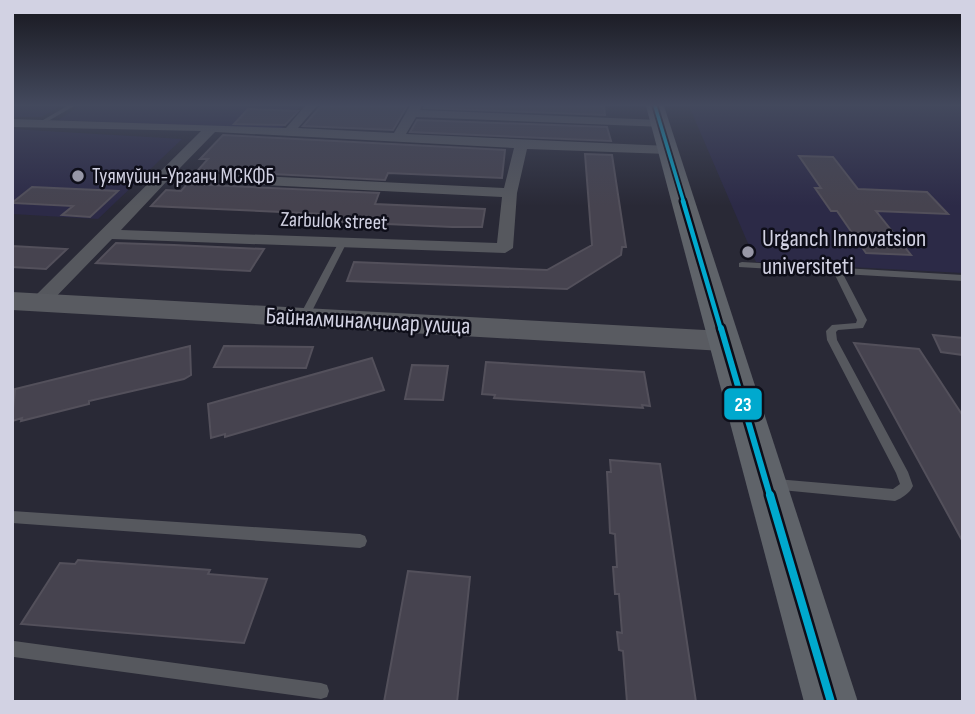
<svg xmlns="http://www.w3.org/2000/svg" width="975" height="714" font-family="'Sofia Sans Condensed',sans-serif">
<rect width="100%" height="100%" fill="#292936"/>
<!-- built -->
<path fill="#2c2a47" d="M12,106h49l-20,11h-29z
M80,106h220l-19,23 -223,-9z
M689,106h274v167l-207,-11z
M12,129l170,10 -84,80 -86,-5z"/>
<!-- building -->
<path fill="#46434f" stroke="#53505b" stroke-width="2" d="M321,106h86l-14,24 -90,-4z
M425,106h179l1,9 -181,-7z
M248,109l50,2 -13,14 -51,-1z
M417,120l190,7 4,14 -201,-9z
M223,135l282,15 -3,28 -114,-5 -3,7 -187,-10 10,-11h-8z
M585,154l27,1 14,92h-4l-1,8 -54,34 -220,-8 7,-19 193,8 45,-25z
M799,156l34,1 25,32 69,3 21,22 -72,-3 35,44 -45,-2 -29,-42h-6l-16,-23h6z
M187,184l192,9 -4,11 110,5 -3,18h-30l-130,-6 3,-7 -174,-8 15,-16 15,1z
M32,187l86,4 -28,26 -28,-2 11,-9 -61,-3z
M116,243l58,2 90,4 -14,22 -154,-8z
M12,246l55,3 -21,20 -34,-2z
M933,335l30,3v17l-22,-3z
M854,343l65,6 44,67v126z
M190,346l1,29 -7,4 -95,22v3l-68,17 1,-3 -10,3 3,-32z
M224,346l89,1 -7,21 -92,-1z
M372,358l12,32 -159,47v-3l-14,4 -3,-34z
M486,362l158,10 6,34 -8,-1 1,3 -149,-10 1,-3 -13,-1z
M412,365l36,1 -5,34 -38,-1z
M610,460l50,4 36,238h-69l-4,-51 -4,-1 -2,-18 5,1 -3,-39h-4l-2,-27h4l-2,-33 -5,-1 -1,-23 -2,-38h4z
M78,560l132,10 -2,4 59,5 -23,64 -223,-19 39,-61 15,1z
M408,571l62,6 -13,125h-73z"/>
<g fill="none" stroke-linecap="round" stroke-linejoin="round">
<!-- lane -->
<path fill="#56585e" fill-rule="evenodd" d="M67,106h7l-31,18 -5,-1z
M343,239l4,3 -38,75 -5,3 -3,-1 -2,-2 40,-75z
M742,262l221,13v6l-120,-7 24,46 -4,8 -25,2 -2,2 1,8 71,132 5,14c-3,7 -11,12 -18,15l-124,-12 -1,-4 1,-4 5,-2 117,10 7,-5 -4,-11 -69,-133 -1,-9 6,-6 24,-2 1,-3 -23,-47 -95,-6v-4z
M12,511l348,23 5,2 2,5 -2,5 -5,2 -348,-25z
M14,641l307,42 6,2 2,6 -2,6 -6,2 -307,-42 -2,-1v-14z"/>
<!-- street -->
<path fill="#56585e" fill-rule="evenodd" d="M305,106h12l-19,22 96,5 16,-27h12l-2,4 240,10 4,1v6l-248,-10 -10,17 262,12 7,4 -7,4 -141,-5 -10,44 -4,55 -8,5 -393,-14 -65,67h-14l-2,-4 2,-4 168,-167 -189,-4v-8l274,9zM215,132l299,16 -10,40 -328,-16zM168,180l334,17 -5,46 -376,-13z"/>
<!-- secondary -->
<path fill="#595b61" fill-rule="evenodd" d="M12,292l711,39 10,3 4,7 -4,7 -10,3 -711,-41z"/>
<!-- primary -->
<path fill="#5f6369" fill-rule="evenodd" d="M646,106h18l194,596h-54z"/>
<defs>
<path id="bus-1-far3" d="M655,106l29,97"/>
<path id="bus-1-far2" d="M683,201l38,129"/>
<path id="bus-1-far1" d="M721,328l49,168"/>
<path id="bus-1" d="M770,495l61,207"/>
</defs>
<!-- bus-1-far3 casing -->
<use href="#bus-1-far3" stroke="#0e0e19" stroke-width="7"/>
<!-- bus-1-far2 casing -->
<use href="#bus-1-far2" stroke="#0e0e19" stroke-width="9"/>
<!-- bus-1-far1 casing -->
<use href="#bus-1-far1" stroke="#0e0e19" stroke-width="11"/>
<!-- bus-1 casing -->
<use href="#bus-1" stroke="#0e0e19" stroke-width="13"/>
<!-- bus-1-far3 -->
<use href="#bus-1-far3" stroke="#00a9ce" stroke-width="3.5"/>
<!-- bus-1-far2 -->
<use href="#bus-1-far2" stroke="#00a9ce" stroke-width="4.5"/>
<!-- bus-1-far1 -->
<use href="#bus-1-far1" stroke="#00a9ce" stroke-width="6"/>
<!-- bus-1 -->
<use href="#bus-1" stroke="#00a9ce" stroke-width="8"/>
</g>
<!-- sky -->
<linearGradient id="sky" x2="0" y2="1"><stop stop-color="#17171e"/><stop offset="0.51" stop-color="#43495d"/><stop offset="1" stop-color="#43495d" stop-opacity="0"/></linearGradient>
<rect width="975" height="206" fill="url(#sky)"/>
<!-- markers -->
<g fill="#9797a6" stroke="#0e0e19" stroke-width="2.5">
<circle cx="78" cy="176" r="7"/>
<circle cx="748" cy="252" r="7"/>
</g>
<g text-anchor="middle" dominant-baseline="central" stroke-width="5" stroke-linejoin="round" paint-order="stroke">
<!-- far-poi labels -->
<g font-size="21" fill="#d2d2e3" stroke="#0e0e19" text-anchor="start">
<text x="92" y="176">Туямуйин-Урганч МСКФБ</text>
</g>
<!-- far-street labels -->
<g font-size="21" fill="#d2d2e3" stroke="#0e0e19">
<text transform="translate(334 221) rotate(2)">Zarbulok street</text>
</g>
<!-- poi labels -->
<g font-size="24" fill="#d2d2e3" stroke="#0e0e19" text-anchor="start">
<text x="762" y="238">Urganch Innovatsion<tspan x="762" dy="28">universiteti</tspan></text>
</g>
<!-- street labels -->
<g font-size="24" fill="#d2d2e3" stroke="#0e0e19">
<text transform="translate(368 321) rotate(3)">Байналминалчилар улица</text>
</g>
</g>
<rect stroke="#0e0e19" stroke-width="2.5" x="723" y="387" width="40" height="34" rx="7" fill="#00a9ce"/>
<g font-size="19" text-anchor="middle" font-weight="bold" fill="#fff">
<text x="743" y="411">23</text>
</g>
<!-- border -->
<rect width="975" height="714" fill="none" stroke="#d2d2e3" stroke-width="28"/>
</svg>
